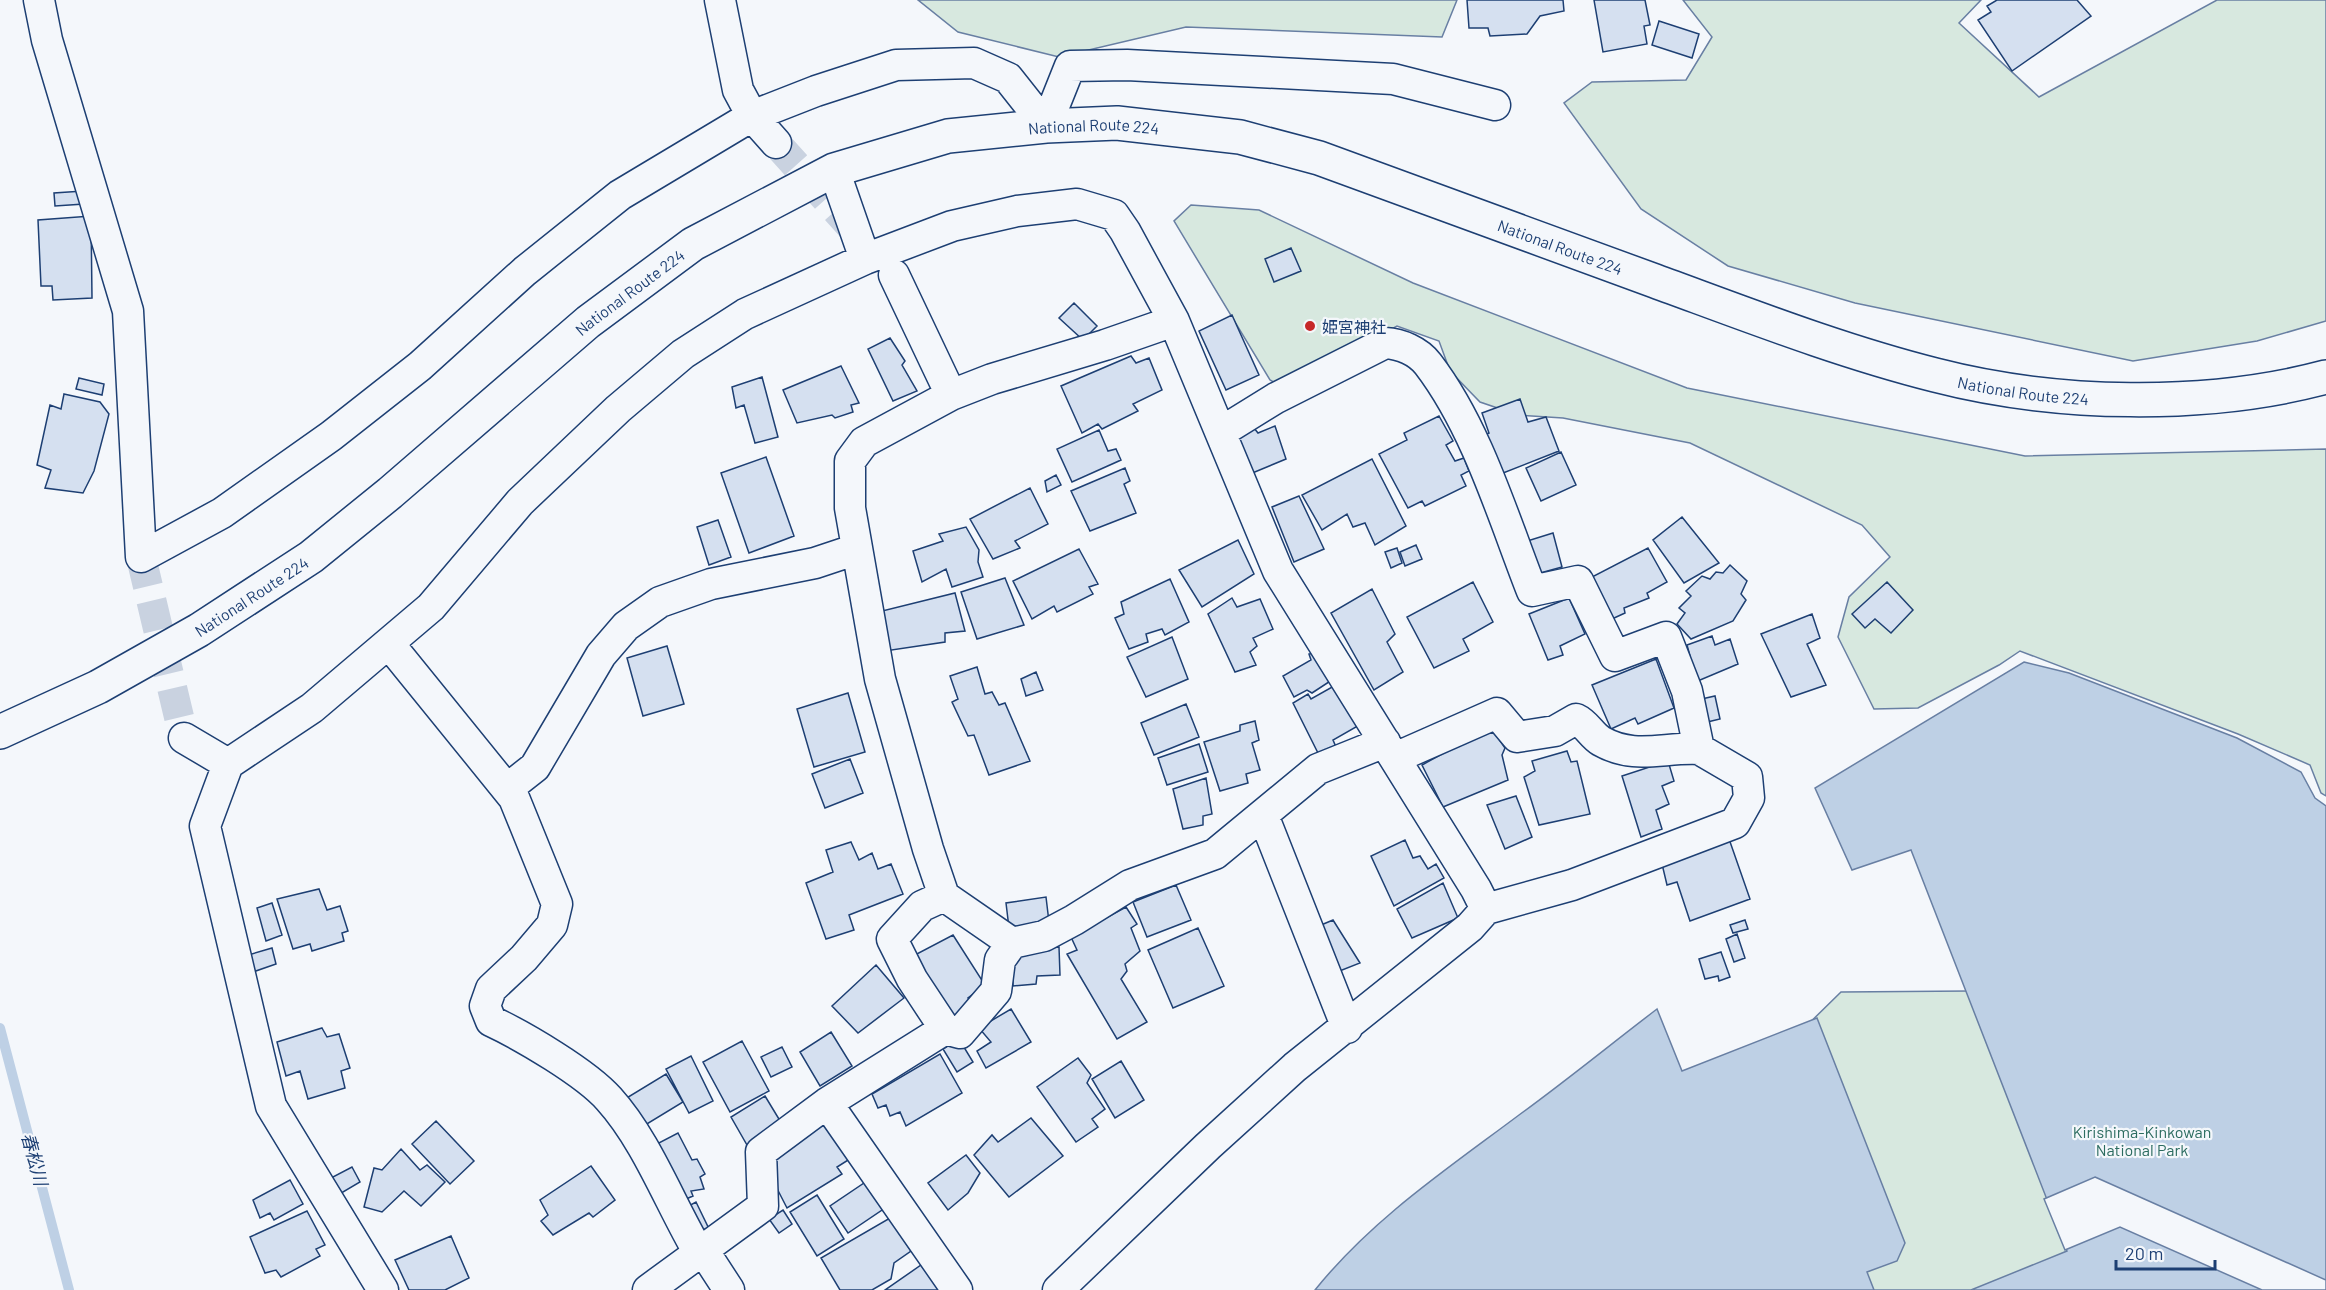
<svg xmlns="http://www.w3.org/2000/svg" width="2326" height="1290" font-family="Barlow,'Noto Sans JP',sans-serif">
<rect width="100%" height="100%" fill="#f4f7fb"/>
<!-- green -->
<path fill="#d7e8df" stroke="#687fa3" stroke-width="1.5" d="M918,0h539l-15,37 -256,-10 -127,30 -101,-25z
M1683,0h298l-22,23 80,74 178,-97h109v321l-69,20 -124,20 -278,-58 -127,-37 -87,-57 -77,-106 28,-21 94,-2 26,-43z
M1191,205l68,5 154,73 274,105 338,68 301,-7v347l-5,-3 -11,-28 -72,-31 -218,-83 -21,14 -81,43 -44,1 -36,-72 11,-40 41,-40 -28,-32 -172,-82 -127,-25 -45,-3 -38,-13 -30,-31 -11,-30 -42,-15 -115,61 -12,-7 -96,-159z
M2326,988v302h-789l304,-298z"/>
<!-- water -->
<path fill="#bed0e5" stroke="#687fa3" stroke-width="1.5" d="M2024,662l45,11 168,65 64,34 14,26 11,8v484h-355l96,-39 -156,-401 -59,20 -37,-82z
M1657,1009l25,62 135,-53 88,225 -8,18 -30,11 7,18h-559c57,-71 132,-121 204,-175 47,-34 92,-71 138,-106z"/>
<!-- pier -->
<path fill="#f4f7fb" stroke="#687fa3" stroke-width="1.5" d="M2095,1177l231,103v10h-64l-142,-63 -55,23 -21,-51z"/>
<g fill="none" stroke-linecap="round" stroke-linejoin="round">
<!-- stream -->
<path stroke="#bed0e5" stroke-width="10" d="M0,1028l69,262"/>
</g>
<!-- building -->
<path fill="#d5e0f0" stroke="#1d3f73" stroke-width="1.5" d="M1467,0h96l1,11 -24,5 -13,18 -37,2 -2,-8h-19z
M1594,0h51l5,25 -6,1 3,18 -44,8z
M1997,0h80l14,16 -79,55 -34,-51 13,-8 -4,-6z
M1659,21l40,13 -7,24 -40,-13z
M83,191l1,13 -29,2 -1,-13z
M91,216l1,82 -39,2 -1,-14h-11l-3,-66z
M1291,248l10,23 -27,11 -9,-23z
M1074,303l23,23 -14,14 -24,-22z
M1232,315l27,60 -33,15 -27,-59z
M890,338l15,23 -3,4 15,26 -24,10 -25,-52z
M1131,356l5,7 13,-5 13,32 -29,14 5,7 -36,18 -4,-5 -16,9 -21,-47z
M841,366l18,37 -8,2 2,7 -18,6 -3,-3 -35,8 -14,-33z
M762,377l16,60 -23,6 -11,-38 -8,3 -4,-21z
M79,378l25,6 -2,11 -26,-6z
M64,394l36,8 9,12 -15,57 -11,22 -38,-5 6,-18 -14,-5 13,-60 11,4z
M1520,399l8,23 18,-5 13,34 -61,24 -16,-39 7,-3 -7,-20z
M1439,416l14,25 -7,4 9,16 9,-3 5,13 -8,4 5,11 -41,20 -3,-5 -14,7 -29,-54 28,-14 -3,-7z
M1275,426l11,33 -36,15 -14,-35 18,-11 4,5z
M1099,430l9,21 8,-2 5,11 -49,22 -15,-33z
M1561,452l15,33 -35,16 -15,-33z
M766,457l28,79 -45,17 -28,-80z
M1372,459l34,67 -31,19 -10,-22 -12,4 -6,-13 -25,16 -20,-35z
M1125,468l5,13 -6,3 12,29 -46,18 -19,-40z
M1056,475l5,10 -14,7 -2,-11z
M1030,488l18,36 -33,17 5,7 -27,11 -23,-40z
M1299,496l25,53 -30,13 -22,-55z
M1682,517l37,46 -35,20 -31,-43z
M718,520l13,37 -22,8 -12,-38z
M966,527l13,23 -1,12 5,15 -31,10 -6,-18 -24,13 -9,-31 30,-10 -4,-7z
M1553,533l9,34 -29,8 -9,-33z
M1238,540l16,34 -52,33 -23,-37z
M1416,545l6,14 -17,7 -5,-14z
M1397,548l5,15 -11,5 -6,-16z
M1648,548l19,34 -20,11 2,5 -25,10 1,5 -13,6 -22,-41z
M1079,549l19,35 -9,3 4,7 -36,18 -3,-6 -22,13 -19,-38z
M1730,565l17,16 -6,13 5,6 -13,21 -42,18 -14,-15 8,-11 -6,-5 12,-12 -5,-5 16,-15 8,3 6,-7 7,1z
M1005,578l19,47 -47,14 -16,-47z
M1170,579l19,43 -24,13 -3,-6 -16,5 2,8 -19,7 -14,-31 9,-4 -3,-12z
M1473,582l20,40 -30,17 6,12 -35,17 -27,-51z
M1887,582l26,28 -22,23 -16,-14 -10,9 -13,-14z
M1372,589l23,45 -8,8 16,30 -29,18 -43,-77z
M955,593l10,38 -20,2v9l-60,9 -7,-39z
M1232,598l5,9 23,-8 13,30 -20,9 4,8 -7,6 6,13 -21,7 -27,-58z
M1569,598l16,36 -25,12 3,9 -15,5 -19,-46z
M1812,614l8,24 -13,6 19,41 -35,12 -30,-63z
M1712,636l3,9 15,-6 8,25 -45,19 -8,-23 5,-4 -3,-11z
M1172,637l16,42 -42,18 -19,-40z
M667,646l17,58 -41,12 -16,-58z
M1319,652l16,26 -23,15 -5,-3 -13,7 -11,-21 28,-16 -2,-6z
M1656,659l18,49 -36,16 -3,-6 -24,11 -19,-44z
M977,667l8,27 7,-2 7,13 6,-2 25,58 -41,14 -15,-40 -6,1 -16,-34 6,-3 -8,-23z
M1036,672l7,18 -17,6 -5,-17z
M1341,682l22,41 -30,17 3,7 -17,8 -26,-52 15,-9 3,5z
M848,693l17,59 -51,15 -17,-58z
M1715,696l5,23 -17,4 -6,-23z
M1186,704l13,33 -45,18 -13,-32z
M1255,721l4,19 -7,3 8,27 -14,4 2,9 -28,8 -16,-49 36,-11v-6z
M1491,727l14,21 -3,7 6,25 -65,27 -21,-42z
M1199,744l9,28 -41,13 -9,-27z
M1567,751l4,11 6,-1 13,53 -51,11 -15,-48 11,-6 -3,-10z
M850,759l13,34 -38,15 -13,-34z
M1668,761l6,20 -12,5 7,18 -13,6 6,19 -21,8 -19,-61z
M1206,778l6,36 -9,2v9l-20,4 -10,-40z
M1516,796l16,41 -27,12 -18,-44z
M1728,836l22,63 -60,22 -13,-39 -10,3 -5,-21z
M1405,840l8,18 7,-2 8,13 8,-5 8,14 -50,28 -23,-50z
M851,842l8,18 13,-7 6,16 13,-5 12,30 -54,21 5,15 -28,9 -20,-56 27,-11 -7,-22z
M1443,883l15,35 -46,20 -15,-29z
M1176,885l15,35 -44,17 -14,-35z
M319,889l8,21 13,-4 8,25 -6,2 2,8 -32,10 -2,-7 -17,5 -16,-50z
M1046,897l3,25 -40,6 -3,-25z
M272,903l10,32 -16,6 -9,-33z
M1126,907l11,17 -6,4 9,23 -15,13 2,7 -6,8 26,43 -30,17 -50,-85 10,-4 -6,-13z
M1333,920l27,43 -28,11 -18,-46z
M1745,920l3,9 -15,4 -3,-8z
M1198,928l26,58 -51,22 -25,-58z
M1737,934l8,24 -11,4 -8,-23z
M953,935l32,50 -17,13 7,11 -19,16 -45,-68z
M1059,947l1,28 -23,1 -1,8 -23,2 -1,-34z
M272,948l4,16 -26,9 -5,-17z
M1721,952l9,25 -11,4 -1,-5 -13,3 -6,-20z
M876,965l28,33 -46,35 -26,-27z
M1011,1009l20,33 -45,26 -9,-17 14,-9 -12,-14z
M322,1028l5,9 12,-3 11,34 -9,3 4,17 -37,11 -8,-28 -14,5 -9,-34z
M831,1032l21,34 -32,20 -20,-34z
M959,1039l14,23 -16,10 -14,-23z
M742,1041l27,50 -39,21 -27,-50z
M782,1047l10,20 -21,10 -10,-20z
M940,1054l22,39 -56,33 -6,-14 -10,4 -4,-11 -8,3 -6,-14z
M691,1056l22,45 -24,12 -23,-44z
M1078,1058l13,17 -4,8 18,26 -13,10 6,8 -22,15 -39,-55z
M1121,1061l23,39 -29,18 -23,-39z
M666,1074l17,28 -46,28 -17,-28z
M765,1096l17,28 -35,21 -16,-28z
M1031,1118l32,38 -54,41 -35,-42 18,-20 6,7z
M436,1121l38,40 -24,23 -38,-40z
M829,1121l24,36 -16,10 5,7 -55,34 -19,-37 5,-14z
M678,1133l14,27 5,-1 8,15 -5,3 4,12 -13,2 2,5 -14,6 -28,-55z
M401,1149l19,21 7,-5 18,17 -24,24 -17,-15 -22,21 -18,-5 10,-39 8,2z
M966,1155l14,18 -12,20 -20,17 -20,-27z
M591,1166l24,34 -22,17 -4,-4 -36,22 -12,-14 7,-6 -8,-15z
M352,1167l8,15 -22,13 -9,-16z
M290,1180l13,24 -29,16 -4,-7 -10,5 -7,-18z
M867,1181l18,27 -37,25 -18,-27z
M817,1195l27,44 -27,17 -27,-44z
M696,1202l15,31 -15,7 -15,-30z
M783,1210l9,14 -13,9 -10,-14z
M307,1211l18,34 -9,4 4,7 -39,21 -5,-7 -11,3 -15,-36z
M890,1218l21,33 -17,12 -3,16 -19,11h-32l-19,-32z
M451,1236l18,42 -24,12h-36l-14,-30z
M921,1265l19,25h-55z"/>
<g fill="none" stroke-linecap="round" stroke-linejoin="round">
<!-- street-tunnel -->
<path stroke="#c9d2e0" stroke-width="30" stroke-dasharray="30 15" stroke-linecap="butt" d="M776,143l80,89
M141,557l43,181"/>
<defs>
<path id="street" d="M39,0l8,40 81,271 13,246 81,-44 109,-77 89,-70 105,-95 95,-76 132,-79 64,-25 80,-26 78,-2 34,15 38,48 24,-60 57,-1 266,14 102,26
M720,0l18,90 14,26 24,27
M834,170l31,89
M894,275l57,120
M390,645l124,153 43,106 -5,21 -28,33 -33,31 -6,17 6,15c32,15 95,52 118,78 38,42 61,105 90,154
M184,738l44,26 84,-56 119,-101 89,-105 98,-93 65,-55 62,-40 120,-55 87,-33 65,-15 60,-7 37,11 11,16 49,90 104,250 198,318 10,20 86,-24 163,-62 14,-25 -2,-21 -48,-28 -12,-58 -21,-54 -51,19 -37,-75 -46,10c-29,-74 -55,-163 -104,-227 -10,-13 -27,-20 -43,-21l-109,55 -55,34
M1395,758l102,-45 20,24 38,-6 21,-12c11,5 15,16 25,22 33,19 62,6 98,8
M228,764l-23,62 66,280 112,184
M507,789l28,-22 66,-112 25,-29 34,-24 51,-18 104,-21 42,-14
M1263,815l84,213
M944,896l-22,10 -30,33 20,40 33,50
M1012,943l-68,-47 -16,-47 -48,-170 -30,-171v-47l14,-19 87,-47 41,-16 113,-34 69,-24
M827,1103l130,187
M703,1250l26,40
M648,1290l115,-84 -2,-54 66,-49 118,-74 15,4 36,-42 4,-31 12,-17 32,-7 30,-16 56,-35 85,-31 103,-85 67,-27
M1058,1290l150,-144 87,-79 175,-140 16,-18"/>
<g id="highway">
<path id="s1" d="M0,732l98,-45 101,-57 112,-73 79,-64 198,-171 105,-78 141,-74 114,-34 98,-10 71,-3 123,14 79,21c112,41 224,82 336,123 93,34 185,70 280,94 120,31 271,34 391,2"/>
</g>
</defs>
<!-- street casing -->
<use href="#street" stroke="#1d3f73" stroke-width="33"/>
<!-- highway casing -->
<use href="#highway" stroke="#1d3f73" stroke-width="36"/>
<!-- street -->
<use href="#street" stroke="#f4f7fb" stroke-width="30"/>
<!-- highway -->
<use href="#highway" stroke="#f4f7fb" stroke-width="33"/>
</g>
<!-- markers -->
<circle fill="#c62828" stroke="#f4f7fb" stroke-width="2" cx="1310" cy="326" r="6"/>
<g text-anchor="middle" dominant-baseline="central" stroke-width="4.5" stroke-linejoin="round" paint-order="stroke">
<!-- street labels -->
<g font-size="16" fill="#1d3f73" stroke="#f4f7fb">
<text stroke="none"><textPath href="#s1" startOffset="1276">National Route 224</textPath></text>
<text stroke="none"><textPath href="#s1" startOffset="1762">National Route 224</textPath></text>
<text stroke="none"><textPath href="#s1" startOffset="772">National Route 224</textPath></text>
<text stroke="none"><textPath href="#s1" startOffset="2248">National Route 224</textPath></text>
<text stroke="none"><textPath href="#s1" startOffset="286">National Route 224</textPath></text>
</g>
<!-- poi labels -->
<g font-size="16" fill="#1d3f73" stroke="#f4f7fb" text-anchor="start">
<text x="1322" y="326">姫宮神社</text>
</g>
<!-- park labels -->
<g font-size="16" fill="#2c6c60" stroke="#f4f7fb">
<text x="2142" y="1131">Kirishima-Kinkowan<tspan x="2142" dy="18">National Park</tspan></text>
</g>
<!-- water labels -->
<g font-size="18" font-style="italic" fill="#1d3f73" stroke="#f4f7fb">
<text transform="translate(35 1159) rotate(75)">春松川</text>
</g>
</g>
<!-- scale -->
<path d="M2116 1260v9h99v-9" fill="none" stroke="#1d3f73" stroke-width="3"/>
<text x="2125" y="1260" font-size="18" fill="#1d3f73" stroke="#f4f7fb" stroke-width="4.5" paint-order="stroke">20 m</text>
</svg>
